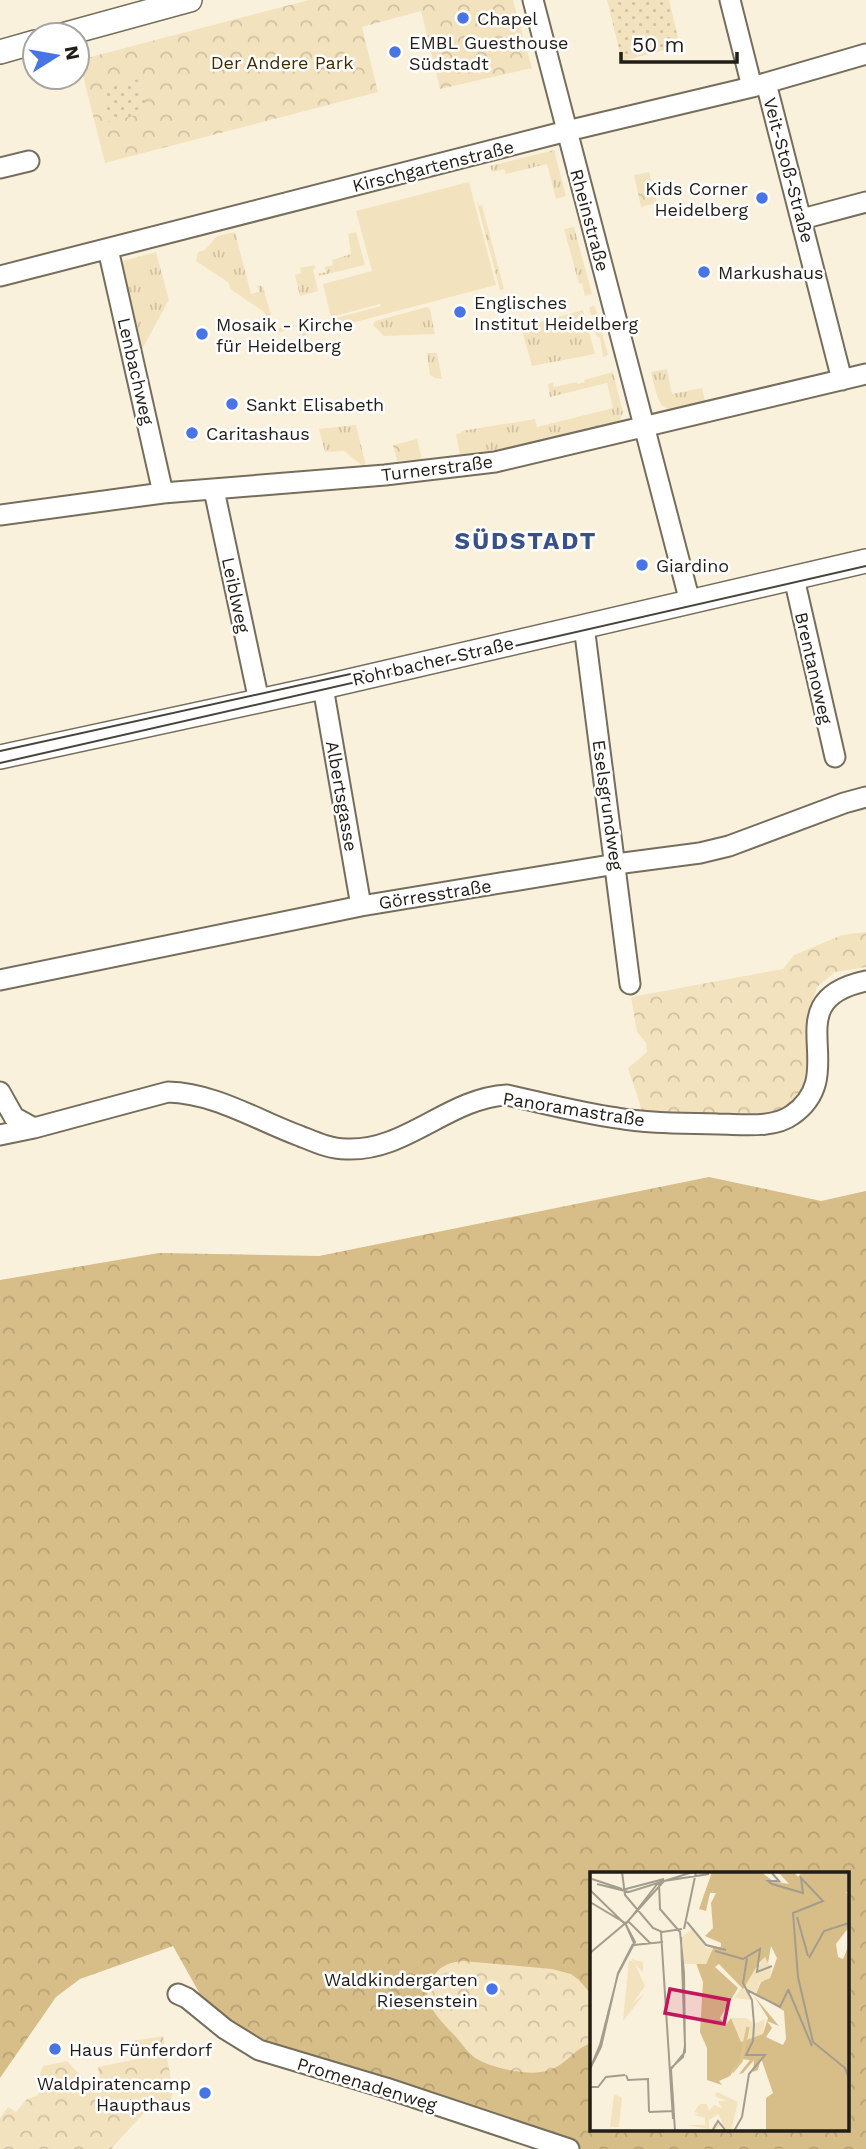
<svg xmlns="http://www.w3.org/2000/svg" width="866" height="2149" font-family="'Work Sans',sans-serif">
<defs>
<pattern id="grass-tufts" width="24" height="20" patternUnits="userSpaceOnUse" patternTransform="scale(1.75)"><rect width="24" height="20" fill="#f3e2be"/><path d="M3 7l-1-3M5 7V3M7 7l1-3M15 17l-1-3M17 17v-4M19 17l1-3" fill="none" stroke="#d0c1a3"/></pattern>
<pattern id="forest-crowns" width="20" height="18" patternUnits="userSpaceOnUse" patternTransform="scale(1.75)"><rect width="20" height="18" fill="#d7bd87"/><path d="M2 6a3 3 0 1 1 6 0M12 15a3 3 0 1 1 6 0" fill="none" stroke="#b8a274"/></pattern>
<pattern id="park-crowns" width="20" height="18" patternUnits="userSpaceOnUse" patternTransform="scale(1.75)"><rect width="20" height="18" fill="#f3e2be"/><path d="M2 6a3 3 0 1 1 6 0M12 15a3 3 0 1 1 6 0" fill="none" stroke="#d0c1a3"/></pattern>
<pattern id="garden-dots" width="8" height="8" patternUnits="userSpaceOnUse" patternTransform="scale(1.75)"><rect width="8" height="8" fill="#f3e2be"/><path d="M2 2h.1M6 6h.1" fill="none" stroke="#d0c1a3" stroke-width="1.8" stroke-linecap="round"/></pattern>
</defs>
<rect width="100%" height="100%" fill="#faf1dd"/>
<!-- grass -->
<path fill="url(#grass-tufts)" d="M554,150l12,46 -10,3 -9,-35 -41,10 -2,-5 -12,3 -2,-6z
M478,202l1,4 3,-1 22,84 -4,1 -23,-87z
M574,227l18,67 -7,2 -3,-13 -3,1 -15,-55z
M235,232l16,62 8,-2 -1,-7 5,2 12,42 19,-4v2l-19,7 -11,-22 -34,-23 -1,-6 -33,-22 2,-9 7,-2 12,-14z
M356,232l9,33 -46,11 -1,-2 8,-2 -1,-5 8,-2 -1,-5 19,-6 -3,-20z
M156,252l13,48 -28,51 -19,-79 1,-11z
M314,265l2,3 -3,1 5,22 -18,5 -5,-21 6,-2 -1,-5z
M595,306l13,49 -5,2 -3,-19 -3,-1 -3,-9 3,-1 -3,-12h-3l-2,-8z
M427,307l3,2 5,25 -51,2 -11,-11 2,-4z
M583,310l12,44 -63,12 -11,-39z
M427,353h10l5,26 -7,-1 -5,-3z
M667,369l5,25 30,-6 3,13c-44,10 -43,18 -54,-29z
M613,372l10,41 -6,12 -56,14 -101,17 -4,-22 5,-1v-2l74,-12 2,8 76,-19 -6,-25 -57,14 -2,-13 5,-1 1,4 23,-5 1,2 7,-2 -1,-2z
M356,425l10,41h-3l-19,-15 -19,1 -6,-23z"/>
<!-- forest -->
<path fill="url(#forest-crowns)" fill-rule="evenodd" d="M709,1177l112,24 45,-10v958h-287l-133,-44 -209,-75 -32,-27 -32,-57 -93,33 -24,18 -56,81v-798l159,-27 160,3zM591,1874h256v256h-256z"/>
<!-- park -->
<path fill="url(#park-crowns)" d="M309,0h204l19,68 -92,21 -19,-78 -59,16 16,65 -273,71 -26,-103z
M649,172l8,31 -16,4 -7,-32z
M417,439l5,20 -25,2 -4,-16z
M866,932v35l-31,5 -18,15 -5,16 -6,78c-6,15 -18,23 -30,32h-133l-15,-45 19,-16 -1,-9 -9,-11 -6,-35 152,-28 11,-14 48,-20z
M463,1961l89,8 19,5 8,6 12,14v49c-20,7 -26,26 -50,29 -16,3 -48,-4 -62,-12 -10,-5 -16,-15 -23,-23 -16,-17 -42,-40 -21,-63 7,-9 16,-12 28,-13z
M163,2036l10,54 -4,18 -11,-1 -5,-4 -42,46h-111v-31l8,-11 8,5 11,-13 10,-3 6,-9 -3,-13 3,-8 24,-5 14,15 3,7 16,-3 -2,-13 39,-8 -3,-18z"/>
<!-- garden -->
<path fill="url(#garden-dots)" d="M607,0h62l11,46 -58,15z
M139,79l9,33 -39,10 -9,-32z"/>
<!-- pitch -->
<path fill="#f3e2be" d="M469,182l27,103 -194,51 -3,-8 82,-22 -1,-2 -49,13 -8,-33 49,-13 -16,-60z"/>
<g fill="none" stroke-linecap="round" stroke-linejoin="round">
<defs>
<path id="minor" d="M533,0l157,602
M730,0l22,87
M766,83l76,297
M0,168l29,-7
M802,219l64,-17
M108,249l55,244
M0,276l567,-145 185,-44 114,-33
M214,490l45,211
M0,515l163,-22 222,-18 110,-13 371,-88
M794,578l41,179
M584,626l46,358
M323,687l38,219
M0,980l361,-74 255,-42 84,-11 29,-7 115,-43 22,-6
M0,1092l14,25 20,11
M0,1135l34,-7 134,-36c46,1 89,28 132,44 15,6 30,13 46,13 60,3 102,-51 161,-54 36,8 73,18 110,23 33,6 68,5 101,6 23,0 55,5 74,-9 62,-43 -20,-114 74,-134
M178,1994l9,4 38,31 34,21 127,38 183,61"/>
<path id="major" d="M62,35l128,-35
M0,52l35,-10
M0,757l323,-70 543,-126"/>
</defs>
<!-- minor casing -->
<use href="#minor" stroke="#766e5d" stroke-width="23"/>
<!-- major casing -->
<use href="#major" stroke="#766e5d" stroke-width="26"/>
<!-- minor -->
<use href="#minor" stroke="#fff" stroke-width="19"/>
<!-- major -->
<use href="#major" stroke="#fff" stroke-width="23"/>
<!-- tram -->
<path stroke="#48443b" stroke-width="2" d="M0,751l364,-80
M0,763l866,-197"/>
</g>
<!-- markers -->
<g fill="#4974e6" stroke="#fff" stroke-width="2.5">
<circle cx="463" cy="18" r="7"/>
<circle cx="395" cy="52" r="7"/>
<circle cx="762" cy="198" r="7"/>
<circle cx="704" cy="272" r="7"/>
<circle cx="460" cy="312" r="7"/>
<circle cx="202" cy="334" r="7"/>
<circle cx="232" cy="404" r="7"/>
<circle cx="192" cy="433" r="7"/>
<circle cx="642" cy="565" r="7"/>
<circle cx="492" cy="1989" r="7"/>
<circle cx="55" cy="2049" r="7"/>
<circle cx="205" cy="2093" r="7"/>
</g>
<g text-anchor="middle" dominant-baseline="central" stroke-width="5" stroke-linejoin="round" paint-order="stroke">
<!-- poi labels -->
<g font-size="18" fill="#211e17" stroke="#fff" text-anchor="start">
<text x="477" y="18">Chapel</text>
<text x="409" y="42">EMBL Guesthouse<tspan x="409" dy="21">Südstadt</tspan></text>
<text x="748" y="188" text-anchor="end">Kids Corner<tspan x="748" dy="21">Heidelberg</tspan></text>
<text x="718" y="272">Markushaus</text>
<text x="474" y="302">Englisches<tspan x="474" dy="21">Institut Heidelberg</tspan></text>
<text x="216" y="324">Mosaik - Kirche<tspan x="216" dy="21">für Heidelberg</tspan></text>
<text x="246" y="404">Sankt Elisabeth</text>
<text x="206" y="433">Caritashaus</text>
<text x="656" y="565">Giardino</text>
<text x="478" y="1979" text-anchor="end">Waldkindergarten<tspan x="478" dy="21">Riesenstein</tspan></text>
<text x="69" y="2049">Haus Fünferdorf</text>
<text x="191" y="2083" text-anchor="end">Waldpiratencamp<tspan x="191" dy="21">Haupthaus</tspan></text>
</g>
<!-- park labels -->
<g font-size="18" fill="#3f2d00" stroke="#fff">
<text x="282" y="62">Der Andere Park</text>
</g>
<!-- street labels -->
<g font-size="18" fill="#211e17" stroke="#fff">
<text transform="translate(433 166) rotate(-14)">Kirschgartenstraße</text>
<text transform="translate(789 170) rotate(75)">Veit-Stoß-Straße</text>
<text transform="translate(590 220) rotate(75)">Rheinstraße</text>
<text transform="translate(136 371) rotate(77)">Lenbachweg</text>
<text transform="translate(437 468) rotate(-7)">Turnerstraße</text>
<text transform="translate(236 595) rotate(78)">Leiblweg</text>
<text transform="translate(433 661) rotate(-13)">Rohrbacher Straße</text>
<text transform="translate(814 668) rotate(77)">Brentanoweg</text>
<text transform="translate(342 796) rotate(80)">Albertsgasse</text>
<text transform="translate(608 805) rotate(82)">Eselsgrundweg</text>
<text transform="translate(435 894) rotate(-9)">Görresstraße</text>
<text transform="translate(574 1109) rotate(9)">Panoramastraße</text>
<text transform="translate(367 2084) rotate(17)">Promenadenweg</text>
</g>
<!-- district labels -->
<g font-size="24" font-weight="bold" letter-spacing="2" fill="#39518b" stroke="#fff">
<text x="526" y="541">SÜDSTADT</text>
</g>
</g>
<!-- overview -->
<g transform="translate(590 1872)">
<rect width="259" height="259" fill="#faf1dd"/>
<path d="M175,85l6,10 -1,11 -10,4 -4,11 -7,-1 2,8 -17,-2zM141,146h15l8,6 11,-5 -2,16 -22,7z" fill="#f3e2be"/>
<path d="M122,0h49l12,9 16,3 -11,-12h16l4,5 4,-5h47v21l-4,-1 4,3v32l-13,17 2,13 5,2 6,-14v186h-83v-33l7,-5 -12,-35 -3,12 -5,2 1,-12 -11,13 -4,1 11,-14 -9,-1 -11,17 -11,5 3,4 -15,-5v-32l-7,-16 3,-50 -7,-19 10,1 7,-16 -7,-2 15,1v-4l-16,-7 8,-8 -2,-25 5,-10h-6l-4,18 -7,-2zM181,74l6,12 -7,20 -9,4 -5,12 28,17 2,28 -3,6 -17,-8 6,-9 -5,-7 12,5 -25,-30 14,22 -5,16 -22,8 -10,-24 -6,8 -5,-8 18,-30 -23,-21 4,-3 24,25 16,-26 6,-6 3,6z" fill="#d7bd87" fill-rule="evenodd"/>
<path d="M103,56l13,20h7l-7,16h-22l-2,-27z" fill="#f3e2be"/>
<path d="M41,87l12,3v10l-8,-8 10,22 -13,18 13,-11 -22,28 6,-61 5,3zM127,220l21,10 -7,29 -11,-5 -7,5 1,-7h9l-5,-10 -9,6v9l-22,-4h18v-7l-11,-3 5,-2 -5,-1 6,-8h7l2,7 5,-6 8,3 -4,-7h8l-11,-5z" fill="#f3e2be"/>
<path d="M24,222l8,4 -3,29h-9z" fill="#f3e2be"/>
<path fill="none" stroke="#ddc38c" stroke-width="3.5" d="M142,200l9,-11 7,-34"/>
<path fill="none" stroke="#a39d8e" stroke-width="2" d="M32,0l3,23 28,33 9,4 20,-3M181,0l8,9h-11l4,3 31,9 -2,-15 22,23 -30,12 5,64 15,65 32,26 4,11M2,7l30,10M69,10l1,27 20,23 4,41 1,79 -14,17 4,62M7,12l32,8 64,-20M0,18l36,35 8,18M32,18l42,-11M0,30l35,21 10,19 -17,32 -19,75M207,45l11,39M38,49l22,22M97,50l19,23 20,5M36,52l32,-41M94,57l12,-57M71,60l12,187M44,73l29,-3M125,79l28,8 17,-10 -3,23 15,-6M0,81l38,-32 36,-40 45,-7M219,86l15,-27 25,-8M198,117l24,57M157,118l33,17 8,-17M81,196l12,-11 2,-11 -4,-109M0,197l11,-22 17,-74 15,-29M0,197l12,-29M36,203l2,5 20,-1 1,33M0,215h8l8,-10 19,-2M59,240l25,-1M122,259l6,-10 8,10M144,259l8,-14 7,-43 16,-19h-19l7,-14 1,-17 -2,-24 -9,-17 4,-25"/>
<path fill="#c2185b" fill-opacity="0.15" stroke="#c2185b" stroke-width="3.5" d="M80,117l59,11 -5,24 -59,-11z"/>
<rect width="259" height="259" fill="none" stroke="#211e17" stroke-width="3.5"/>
</g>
<!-- north arrow -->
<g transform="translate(56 56) rotate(79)"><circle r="33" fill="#ffffff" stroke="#a6a5a2" stroke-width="2"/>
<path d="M0-5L12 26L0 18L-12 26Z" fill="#4974e6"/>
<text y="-10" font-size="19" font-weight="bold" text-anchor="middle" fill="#211e17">N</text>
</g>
<!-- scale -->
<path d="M621 52v10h116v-10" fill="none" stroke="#211e17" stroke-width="3.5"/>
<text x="632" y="52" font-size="21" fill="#211e17" stroke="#ffffff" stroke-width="5" paint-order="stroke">50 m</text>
</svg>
